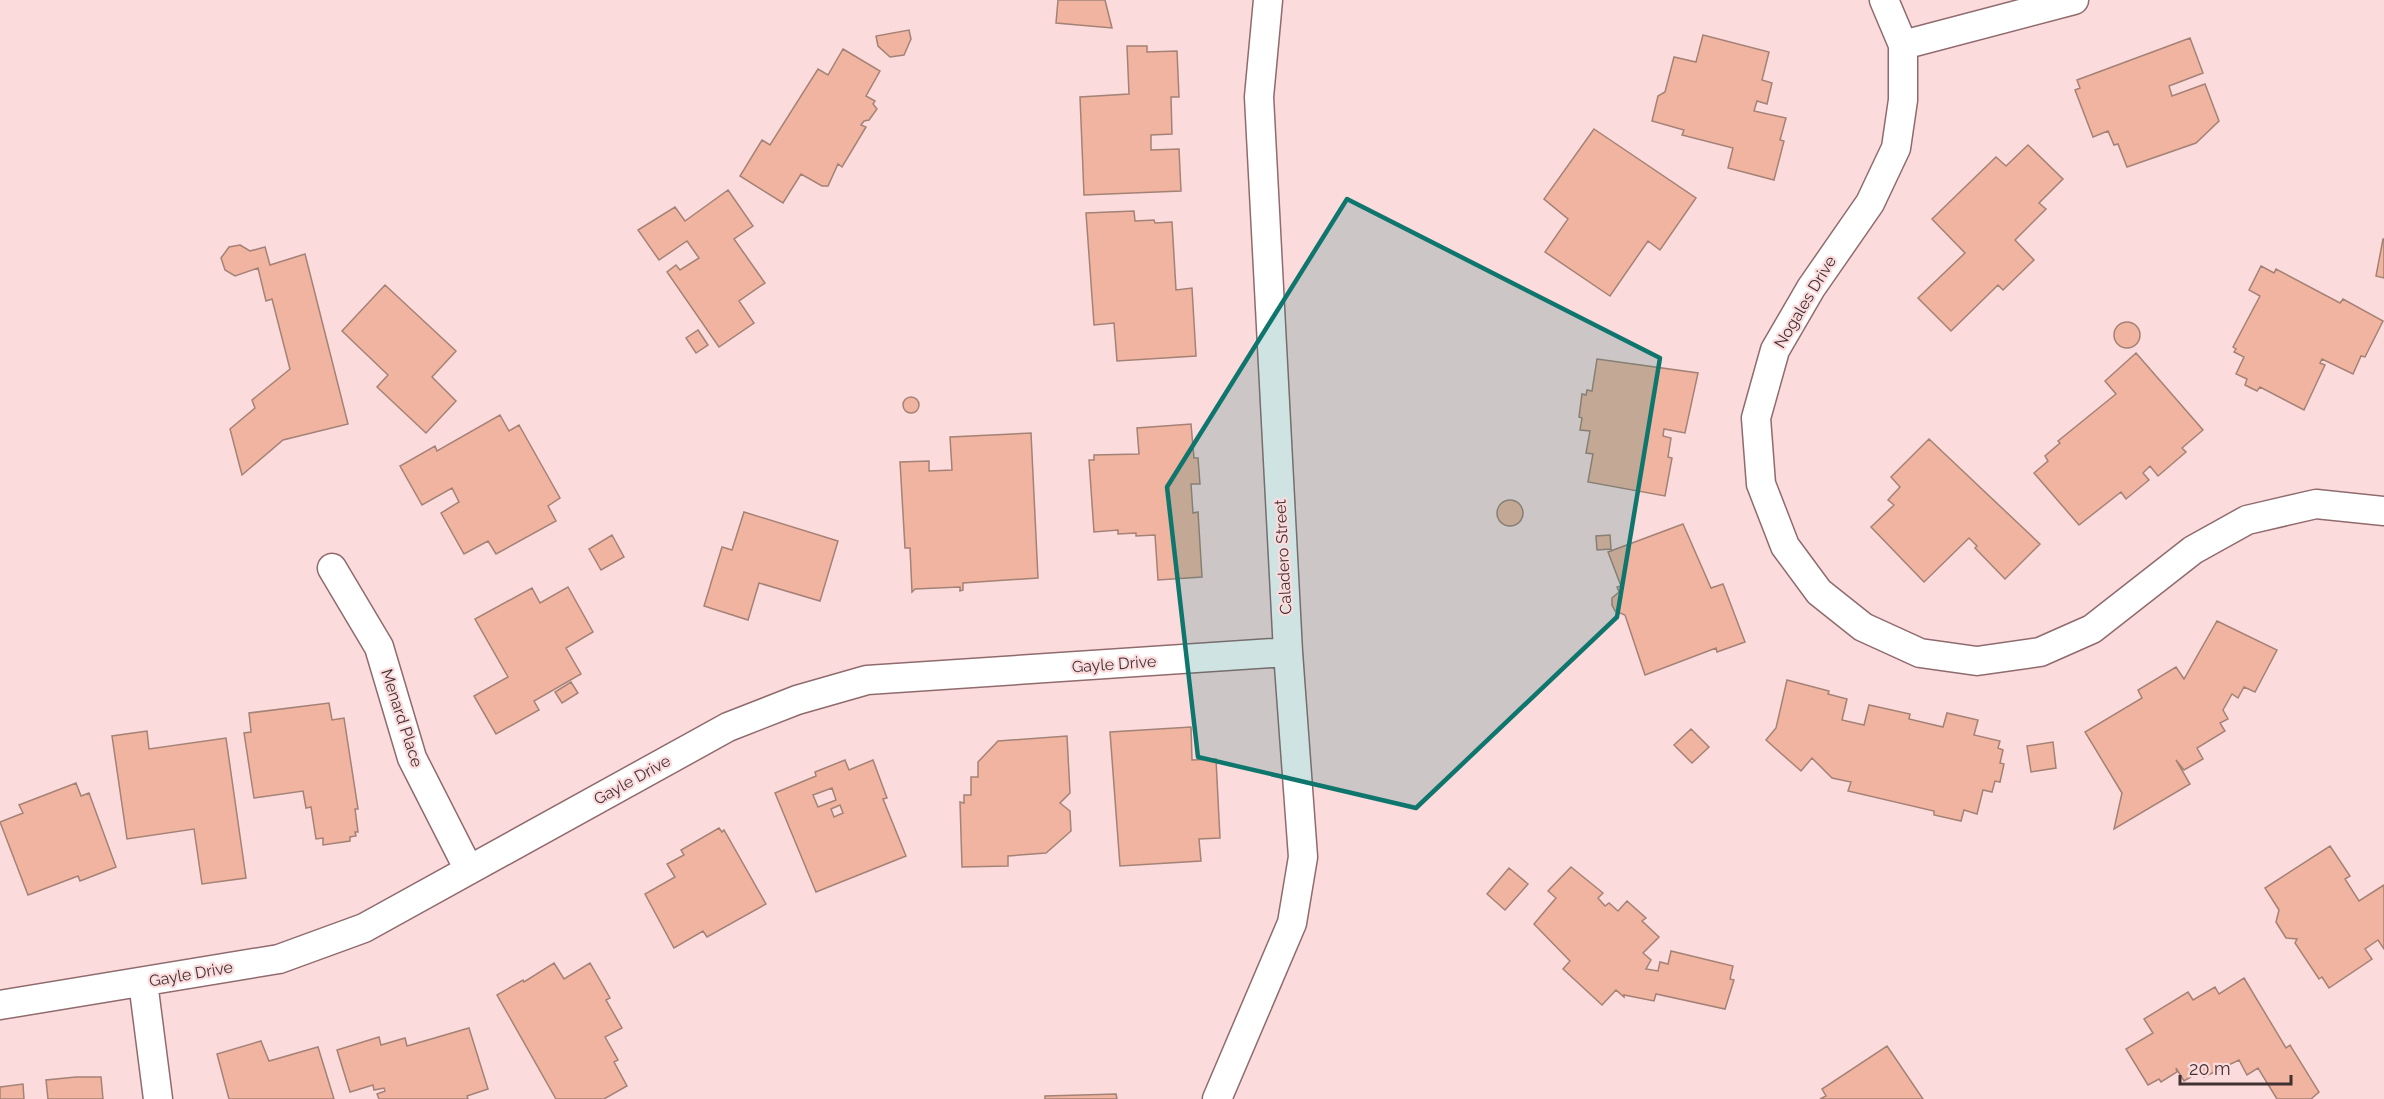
<svg xmlns="http://www.w3.org/2000/svg" width="2384" height="1099" font-family="Raleway,sans-serif">
<rect width="100%" height="100%" fill="#fcdbdd"/>
<!-- building -->
<path fill="#f0b4a0" stroke="#a48276" stroke-width="1.5" fill-rule="evenodd" d="M1058,0h47l7,28 -56,-5z
M909,30l2,9 -7,16 -14,2 -12,-11 -2,-10z
M1703,35l66,17 -7,28 10,3 -5,21 -10,-3 -3,10 32,7 -6,22 4,1 -10,39 -46,-12 5,-20 -51,-13 2,-5 -32,-9 6,-25 7,-4 9,-35 22,5z
M2190,38l13,35 -34,13 3,10 33,-12 14,37 -23,22 -69,24 -9,-23 -4,1 -6,-14 -15,6 -18,-47 5,-2 -3,-8z
M1127,46h20v6l30,-1 2,46h-8l1,37 -21,1v15l28,-1 2,42 -97,4 -4,-98 49,-3z
M843,49l37,22 -14,25 9,5 -2,3 4,5 -8,11 -5,1 -3,4 5,2 -24,40 -4,-3 -10,22h-6l-21,-12 -18,29 -43,-27 22,-36 8,5 48,-76 10,6z
M1594,129l102,69 -36,52 -12,-9 -38,55 -65,-44 23,-33 -24,-20z
M2028,145l35,34 -24,24 7,6 -31,31 19,20 -31,30 -5,-5 -47,46 -33,-33 47,-45 -33,-34 64,-62 10,9z
M728,190l25,36 -19,13 31,44 -26,18 15,22 -35,24 -52,-75 9,-7 4,5 19,-12 -12,-17 -28,19 -21,-30 37,-23 10,14z
M1134,211l1,10 19,-1 1,3 17,-1 4,68 16,-2 4,68 -79,5 -3,-38 -20,2 -8,-112z
M2383,239h1v39l-8,-2z
M240,245l10,6 15,-4 5,18 35,-11 43,170 -65,16 -41,35 -12,-46 25,-21 -3,-8 38,-31 -18,-70 -6,2 -8,-33 -23,8 -10,-6 -4,-12 8,-11z
M2261,266l13,7 2,-4 64,34 3,-4 40,22 -18,36 -4,-1 -8,18 -31,-15 -2,4 5,2 -21,45 -44,-23 -3,4 -12,-6 2,-6 -11,-5 8,-17 -10,-5 2,-3 -3,-2 27,-51 -11,-6z
M385,285l71,66 -24,26 24,24 -30,32 -49,-46 11,-12 -46,-44z
M2114 335a13 13 0 1 1 26 0a13 13 0 1 1-26 0Z
M698,330l10,15 -12,8 -10,-15z
M2136,353l67,77 -21,18 4,4 -28,24 -8,-10 -7,7 6,7 -23,19 -5,-7 -42,33 -45,-52 14,-12 -3,-5 15,-13 -2,-2 58,-47 -11,-13z
M1597,359l101,14 -13,60 -21,-4 -1,7 8,2 -3,19 4,1 -7,38 -77,-14 5,-28 -7,-1 4,-22 -10,-1 2,-12 -3,-1 3,-23 4,1 1,-5 5,1z
M903 405a8 8 0 1 1 16 0a8 8 0 1 1-16 0Z
M500,415l9,16 10,-6 41,73 -12,8 8,15 -60,33 -8,-13 -24,13 -23,-41 18,-11 -7,-14 -30,17 -22,-39 35,-20 2,5z
M1191,424l3,34h4l2,26h-9l2,29 5,-1 4,65 -44,3 -3,-45 -19,1v-3l-18,1v-4l-24,2 -5,-72h5v-5l45,-1 -2,-26z
M1031,433l7,145 -75,5v7l-3,1v-4l-45,2 -3,3 -2,-44h-5l-5,-86 29,-1v10l23,-1 -2,-33z
M1929,439l111,105 -35,35 -30,-31 2,-2 -8,-8 -45,44 -53,-55 23,-22 -6,-5 12,-13 -9,-10z
M1497 513a13 13 0 1 1 26 0a13 13 0 1 1-26 0Z
M744,512l94,29 -18,60 -61,-18 -11,37 -44,-14 18,-59 10,3z
M1683,524l28,64 12,-4 22,58 -28,10 -1,-4 -71,27 -20,-60 -10,-4 -3,-6v-7l7,-6 -2,-5 4,-1 -13,-34z
M612,535l12,22 -23,13 -12,-21z
M1610,535l1,14 -14,1 -1,-14z
M568,587l25,45 -27,16 15,26 -47,27 5,9 -43,24 -22,-38 34,-19 -33,-58 57,-31 8,15z
M2217,621l60,29 -22,42 -11,-5 -6,11 -6,-4 -9,16 5,9 -8,4 5,8 -28,17 6,11 -19,11 -8,-10 14,24 -76,45 8,-36 -37,-61 57,-34 -4,-8 38,-23 8,12z
M1787,680l42,11 -1,3 19,5 -5,21 22,5 5,-20 41,9 -1,5 34,8 4,-14 31,7 -4,15 26,6 -2,7 5,2 -3,13 4,1 -4,18 -5,-1 -3,11 -9,-2 -6,24 -13,-4 -3,11 -27,-6v-4l-86,-20 3,-9 -19,-4 -20,-20 -11,13 -35,-31 10,-12z
M571,682l7,11 -16,10 -7,-11z
M329,703l3,17 12,-2 14,91h-3l3,23h-3l1,4 -6,1v4l-27,4v-7l-7,1 -5,-32 -5,1 -3,-17 -49,7 -10,-65 7,-1 -2,-19z
M1191,727l1,33 24,-1 4,79 -21,1 2,22 -81,5 -10,-134z
M1691,729l18,18 -17,16 -18,-18z
M147,731l2,18 77,-11 20,140 -44,6 -8,-55 -67,10 -15,-103z
M1067,736l3,57 -10,10 10,8 1,20 -25,22 -38,3v10l-46,1 -2,-65 4,1v-8h7v-18h7v-15l20,-21z
M2053,742l3,26 -25,4 -4,-26z
M845,760l4,10 24,-10 14,38 -4,1 23,57 -90,36 -41,-99 41,-17 -1,-4zM832,788l4,12 -18,7 -5,-12zM840,805l3,8 -9,4 -3,-8z
M76,783l5,13 8,-3 27,74 -36,14 -2,-5 -50,19 -28,-73 23,-9 -4,-8z
M719,828l3,4 2,-2 42,74 -59,33 -4,-6 -29,17 -29,-54 30,-17 -8,-13 17,-9 -3,-5z
M2330,846l20,30 -5,3 14,22 25,-16v64l-6,-9 -13,9 7,10 -43,29 -7,-11 -3,2 -24,-36 2,-4 -11,-1 -10,-16 3,-12 -14,-22z
M1571,867l32,26 -5,5 7,8 4,-3 9,8 9,-10 19,17 -4,3 17,16 -16,16 8,7 -5,9 12,2 2,-9 8,2 3,-13 62,15 -3,13 4,1 -9,29 -69,-15 -2,7 -30,-6v2l-8,-7 -14,15 -39,-36 7,-8 -36,-37 22,-26 -8,-7z
M1509,868l19,16 -23,26 -18,-16z
M554,963l10,16 26,-16 20,35 -4,2 16,28 -17,9 13,23 -4,2 13,24 -23,13h-48l-59,-104 26,-15 1,2z
M2244,978l42,70 4,-3 29,47 -8,7h-34l-19,-31 -11,7 -8,-15 -35,17 -3,-6 -17,10 -8,-13 1,4 -16,10 -2,-3 -11,6 -22,-36 27,-16 -9,-14 44,-27 5,8 22,-13 4,7z
M469,1028l19,61 -21,7 1,3h-89l-2,-5 8,-3 -1,-3 -10,2 -1,-5 -23,7 -13,-42 42,-13 2,8 24,-7 2,8z
M261,1041l8,20 49,-14 16,52h-105l-12,-45z
M1887,1046l36,53h-103l6,-3 -4,-7z
M76,1077h25l2,22h-55l-2,-19z
M23,1084l1,15h-24v-12z
M1116,1094l1,5h-72v-3z"/>
<g fill="none" stroke-linecap="round" stroke-linejoin="round">
<defs>
<path id="minor" d="M1884,0l19,45v55l-7,48 -26,55 -59,85 -36,62 -19,68 5,66 24,62 34,46 44,35 57,26 57,8 63,-9 52,-23 101,-79 54,-30 69,-16 68,7
M1903,45l171,-45
M332,568l47,79 33,111 57,112
M143,982l15,117
M0,1005l279,-46 85,-31 364,-201 69,-27 70,-20 421,-28
M1217,1099l75,-176 11,-66 -15,-205 -29,-555 9,-97"/>
</defs>
<!-- minor casing -->
<use href="#minor" stroke="#8f6b6e" stroke-width="31"/>
<!-- minor -->
<use href="#minor" stroke="#fff" stroke-width="28"/>
</g>
<!-- marked area -->
<path fill="#0f766e" fill-opacity="0.2" stroke="#0f766e" stroke-width="4.5" stroke-linejoin="round" d="M1347,199l313,159 -43,259 -201,191 -218,-51 -31,-270z"/>
<g text-anchor="middle" dominant-baseline="central" stroke-width="4.5" stroke-linejoin="round" paint-order="stroke">
<!-- street labels -->
<g font-size="16" fill="#403132" stroke="#fcdbdd">
<text transform="translate(1805 302) rotate(-59)">Nogales Drive</text>
<text transform="translate(1283 557) rotate(-93)">Caladero Street</text>
<text transform="translate(1114 664) rotate(-4)">Gayle Drive</text>
<text transform="translate(402 718) rotate(72)">Menard Place</text>
<text transform="translate(632 780) rotate(-29)">Gayle Drive</text>
<text transform="translate(191 974) rotate(-10)">Gayle Drive</text>
</g>
</g>
<!-- scale -->
<path d="M2180 1075v9h111v-9" fill="none" stroke="#403132" stroke-width="3"/>
<text x="2189" y="1075" font-size="18" fill="#403132" stroke="#fcdbdd" stroke-width="4.5" paint-order="stroke">20 m</text>
</svg>
